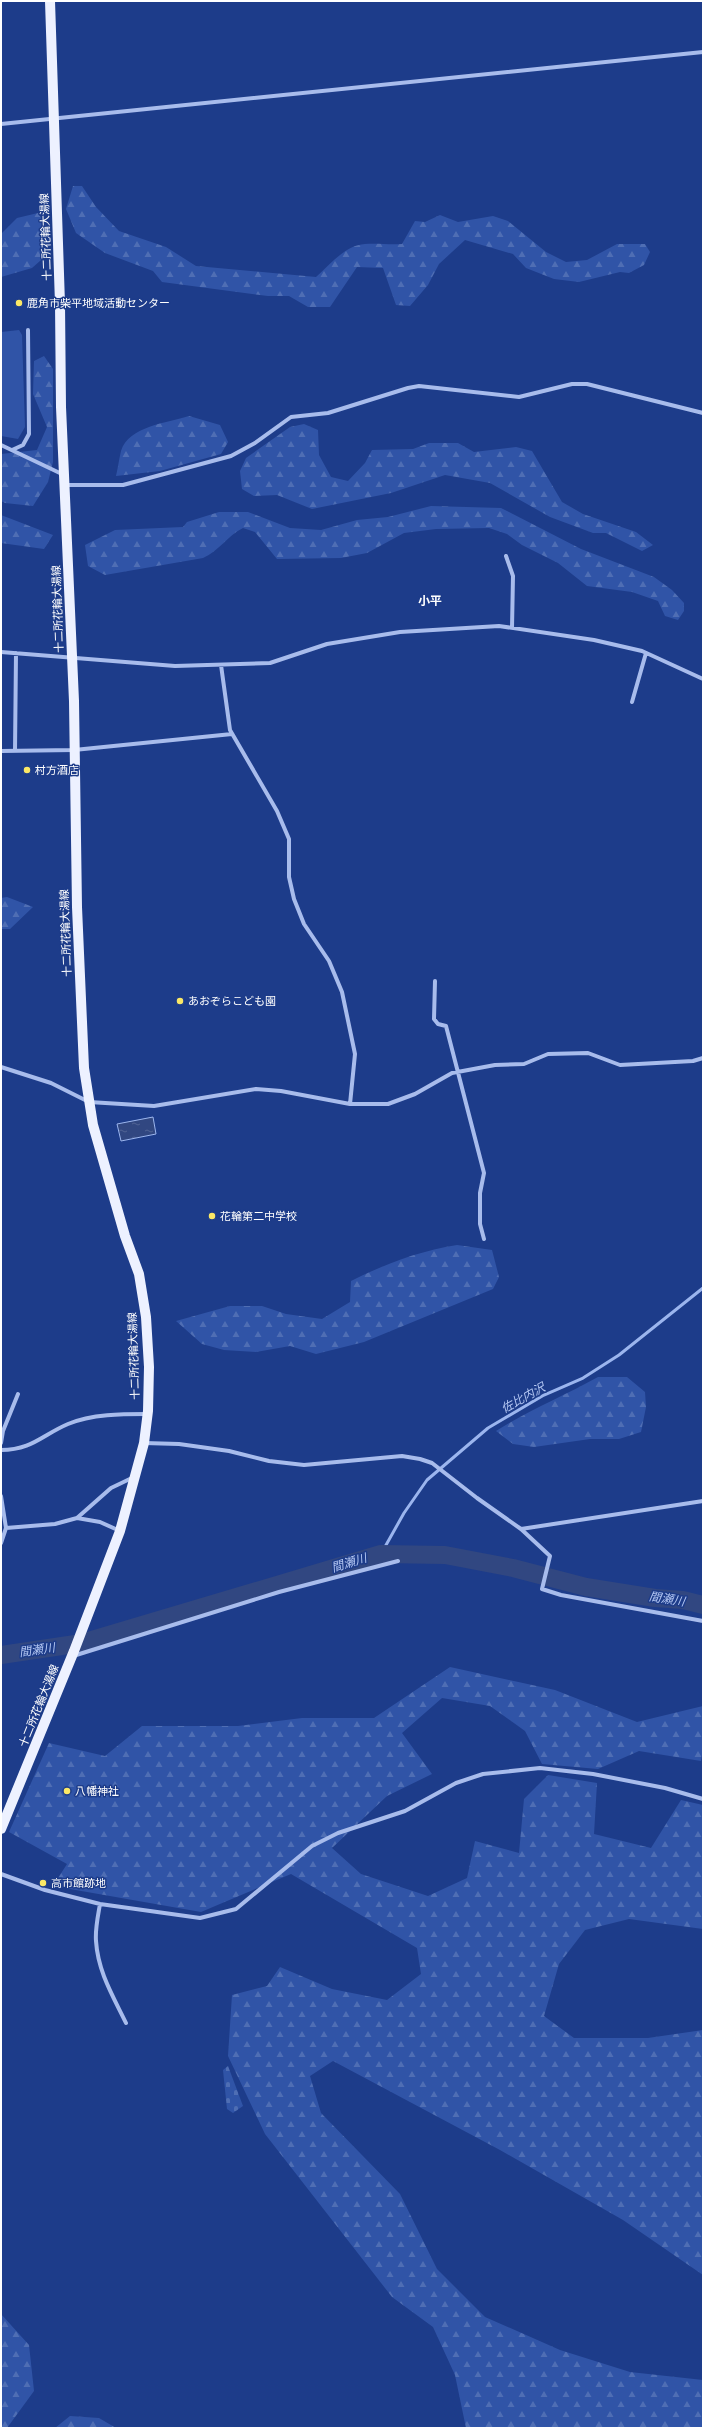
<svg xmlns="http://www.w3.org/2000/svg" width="704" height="2429" font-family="Figtree,'Noto Sans JP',sans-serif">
<defs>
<pattern id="forest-firs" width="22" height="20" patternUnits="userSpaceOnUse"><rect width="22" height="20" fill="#3054a7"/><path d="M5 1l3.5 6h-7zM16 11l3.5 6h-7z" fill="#4f6eb4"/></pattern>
<pattern id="cemetery-stones" width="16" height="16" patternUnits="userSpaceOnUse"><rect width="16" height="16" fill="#3054a7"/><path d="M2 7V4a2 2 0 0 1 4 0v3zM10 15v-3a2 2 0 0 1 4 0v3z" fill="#4f6eb4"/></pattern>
<pattern id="water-ripples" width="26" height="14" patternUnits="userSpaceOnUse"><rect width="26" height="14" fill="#314781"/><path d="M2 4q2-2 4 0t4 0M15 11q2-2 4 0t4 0" fill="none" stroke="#506394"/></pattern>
</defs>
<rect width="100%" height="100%" fill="#1d3c8a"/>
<!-- forest -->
<path fill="url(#forest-firs)" d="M73,186h9l14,21 23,24 47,16 30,19 120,11c14,-12 29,-32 49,-33 13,-1 24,1 37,0l13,-23 10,1 15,-7 18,7 35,-6 15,5 38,31 20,10 21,-2 30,-16h28l5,8 -6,13 -15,8 -9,-1 -41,10 -25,-3 -28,-11 -13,-14 -48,-14 -26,24 -11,21 -18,21 -14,-1 -13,-37 -26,-1 -27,40h-22l-19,-11h-21l-106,-14 -9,-11 -48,-18 -29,-20 -10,-24z
M38,213l11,17v23l-17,15 -31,9v-43l16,-16z
M44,356l9,13v93l-5,20 -15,24 -28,-3 -4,-2v-47l36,-4 10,-23 -14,-33 1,-33z
M189,416l31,9 8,17 -7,12 -61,17 -44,5c2,-8 3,-17 5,-25 8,-25 46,-28 68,-35z
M304,424l14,6 1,25 12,22 17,4 17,-18 7,-13 41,-1 16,-6h29l16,9 42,-5 16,4 30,51 21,12 53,18 17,13 -11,6 -36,-18h-13l-43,-16 -60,-34 -45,-8 -54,18 -79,16 -35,-14 -23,1 -12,-7 -2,-18 6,-13 44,-31z
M431,506l70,2 80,41 73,28 18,13 12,13v8l-6,9 -13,-4 -7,-15 -26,-9 -45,-6 -29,-23 -36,-18 -15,-11 -18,-6 -53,1 -32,4 -37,20 -26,5 -64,1 -22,-27 -12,-4c-16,8 -24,23 -40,30l-98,17 -17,-9 -3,-21 30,-15 68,-3 4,-5 32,-10h29l42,16 31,2 36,-10 31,-3z
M1,515l52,20 -9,14 -43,-6z
M7,897l26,10 -23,22h-9v-31z
M457,1245l35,5 7,27 -6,12 -129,53 -48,12 -26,-8 -34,6 -32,-2 -22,-6 -26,-23 54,-15h32l24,8 36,5 28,-17 1,-21c34,-17 68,-30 106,-36z
M598,1377h29l18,15 1,15 -5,25 -22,7h-29l-56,8 -21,-3 -17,-13c33,-21 68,-35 102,-54z
M450,1667l105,23 82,32 66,-16v44l-2,11 -62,-10 -41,18 -56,-5 -17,-33 -35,-25 -48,-8 -40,35 30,41 -45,22 -55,52 29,26 67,22 39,-18 8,-37 44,12 5,-54 24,-24 49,8 -3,51 57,14 30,-48 22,5v124l-74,-10 -44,11 -26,34 -15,52 30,22h74l55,-8v245l-80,-55 -123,-70 -167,-89 -23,15 11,37 79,81 37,75 48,48 75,33 70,22 73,8v48h-237l-11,-53 -22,-48 -41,-30 -127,-163 -37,-78 4,-61 35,-9 13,-19 52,22 55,11 34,-26 -4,-26 -126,-74 -90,38 -148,-26 14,-22 -58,-32 40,-89 56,13 37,-30h96l64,-8h72z
M1,2314l28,31 5,46 -27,37h-6z
M70,2416l29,2 17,10h-61z"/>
<!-- cemetery -->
<path fill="url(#cemetery-stones)" d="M228,2066l15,40 -10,7 -6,-4 -4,-39z"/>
<!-- green -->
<path fill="#3054a7" d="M19,330l3,5 3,92 -7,12 -17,-3v-104z"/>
<!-- water -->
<path fill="url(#water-ripples)" stroke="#9bb5ee" d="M153,1117l3,17 -35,7 -4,-17z"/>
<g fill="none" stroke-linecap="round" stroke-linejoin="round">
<!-- stream -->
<path stroke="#9bb5ee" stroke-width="3" d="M381,1554l23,-41 23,-33 61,-52 56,-33 39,-17 36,-23 84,-67"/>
<!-- river -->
<path stroke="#314781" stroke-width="18" d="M1,1655l81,-12 299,-89 64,1 68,13 73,19 69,11 28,2 20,5"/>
<!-- minor -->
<path stroke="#a8bcec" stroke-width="4" d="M1,124l702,-72
M1,445l63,30
M12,450l11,-5 6,-11 -1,-104
M65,485h58l108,-29 24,-13 36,-26 37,-4 80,-25 11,-2 100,11 53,-13h15l116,29
M506,556l7,20 -1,52
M1,652l174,14 95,-3 57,-19 73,-12 99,-6 95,14 48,11 61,28
M221,665l9,65 47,81 12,28v38l5,22 10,25 25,37 13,31 13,62 -5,50
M632,702l14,-49
M1,751l73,-1 158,-16
M15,751l1,-98
M435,981l-1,38 4,5 8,2 38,147 -4,20v31l4,15
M1,1067l50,16 38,19 65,4 102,-17 25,2 69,13h38l27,-10 37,-21 43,-8 29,-1 24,-10 40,-1 32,12 73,-4 10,-3
M1,1443l2,-12 15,-37
M144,1443l35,1 50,7 40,10 35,4 98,-9 18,3 12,4 45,35 44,31 29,27 -8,33 19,6 142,26
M1,1450c31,0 41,-15 67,-26 24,-10 54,-10 79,-10
M1,1496l5,32
M77,1518l23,4 20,9
M521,1529l182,-28
M1,1543l5,-15 49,-4 22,-6 34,-30 23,-11
M73,1656l206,-64 119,-31
M1,1874l44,16 55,14 100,14 36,-9 76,-63 26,-13 67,-22 51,-28 27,-9 57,-6 53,6 72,14 38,11
M100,1904c-2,12 -5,25 -4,37 2,31 17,55 30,82"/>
<!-- primary -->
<path stroke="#edf1ff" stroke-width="10" d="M1,1829l73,-178 46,-120 24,-88 4,-32 1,-44 -3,-50 -7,-43 -14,-38 -32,-111 -9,-57 -7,-161 -3,-206 -13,-294 -1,-103 -10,-303"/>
</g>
<!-- markers -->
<g fill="#fbe866" stroke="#1d3c8a" stroke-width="1.5">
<circle cx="19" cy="303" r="4"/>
<circle cx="27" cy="770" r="4"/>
<circle cx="180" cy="1001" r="4"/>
<circle cx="212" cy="1216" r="4"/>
<circle cx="67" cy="1791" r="4"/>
<circle cx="43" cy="1883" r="4"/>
</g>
<g text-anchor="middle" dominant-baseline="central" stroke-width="3" stroke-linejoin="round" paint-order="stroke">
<!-- street labels -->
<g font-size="11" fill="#fff" stroke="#1d3c8a">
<text transform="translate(46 237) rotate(-92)">十二所花輪大湯線</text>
<text transform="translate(58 609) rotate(-92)">十二所花輪大湯線</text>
<text transform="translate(66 933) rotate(-92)">十二所花輪大湯線</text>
<text transform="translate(134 1356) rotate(-92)">十二所花輪大湯線</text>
<text transform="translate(39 1706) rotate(-68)">十二所花輪大湯線</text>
</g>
<!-- poi labels -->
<g font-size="11" fill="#fff" stroke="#1d3c8a" text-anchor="start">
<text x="27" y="303">鹿角市柴平地域活動センター</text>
<text x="35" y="770">村方酒店</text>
<text x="188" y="1001">あおぞらこども園</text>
<text x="220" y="1216">花輪第二中学校</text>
<text x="75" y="1791">八幡神社</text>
<text x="51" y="1883">高市館跡地</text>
</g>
<!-- neighbourhood labels -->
<g font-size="12" font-weight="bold" fill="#fff" stroke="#1d3c8a">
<text x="430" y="601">小平</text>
</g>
<!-- water labels -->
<g font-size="12" font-style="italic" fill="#b4c7f3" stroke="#1d3c8a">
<text transform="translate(523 1398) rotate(-29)">佐比内沢</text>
<text transform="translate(349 1563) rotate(-17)">間瀬川</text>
<text transform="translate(667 1599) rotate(9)">間瀬川</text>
<text transform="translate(37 1650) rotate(-8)">間瀬川</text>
</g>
</g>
<!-- border -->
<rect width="704" height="2429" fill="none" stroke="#ffffff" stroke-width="4"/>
</svg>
